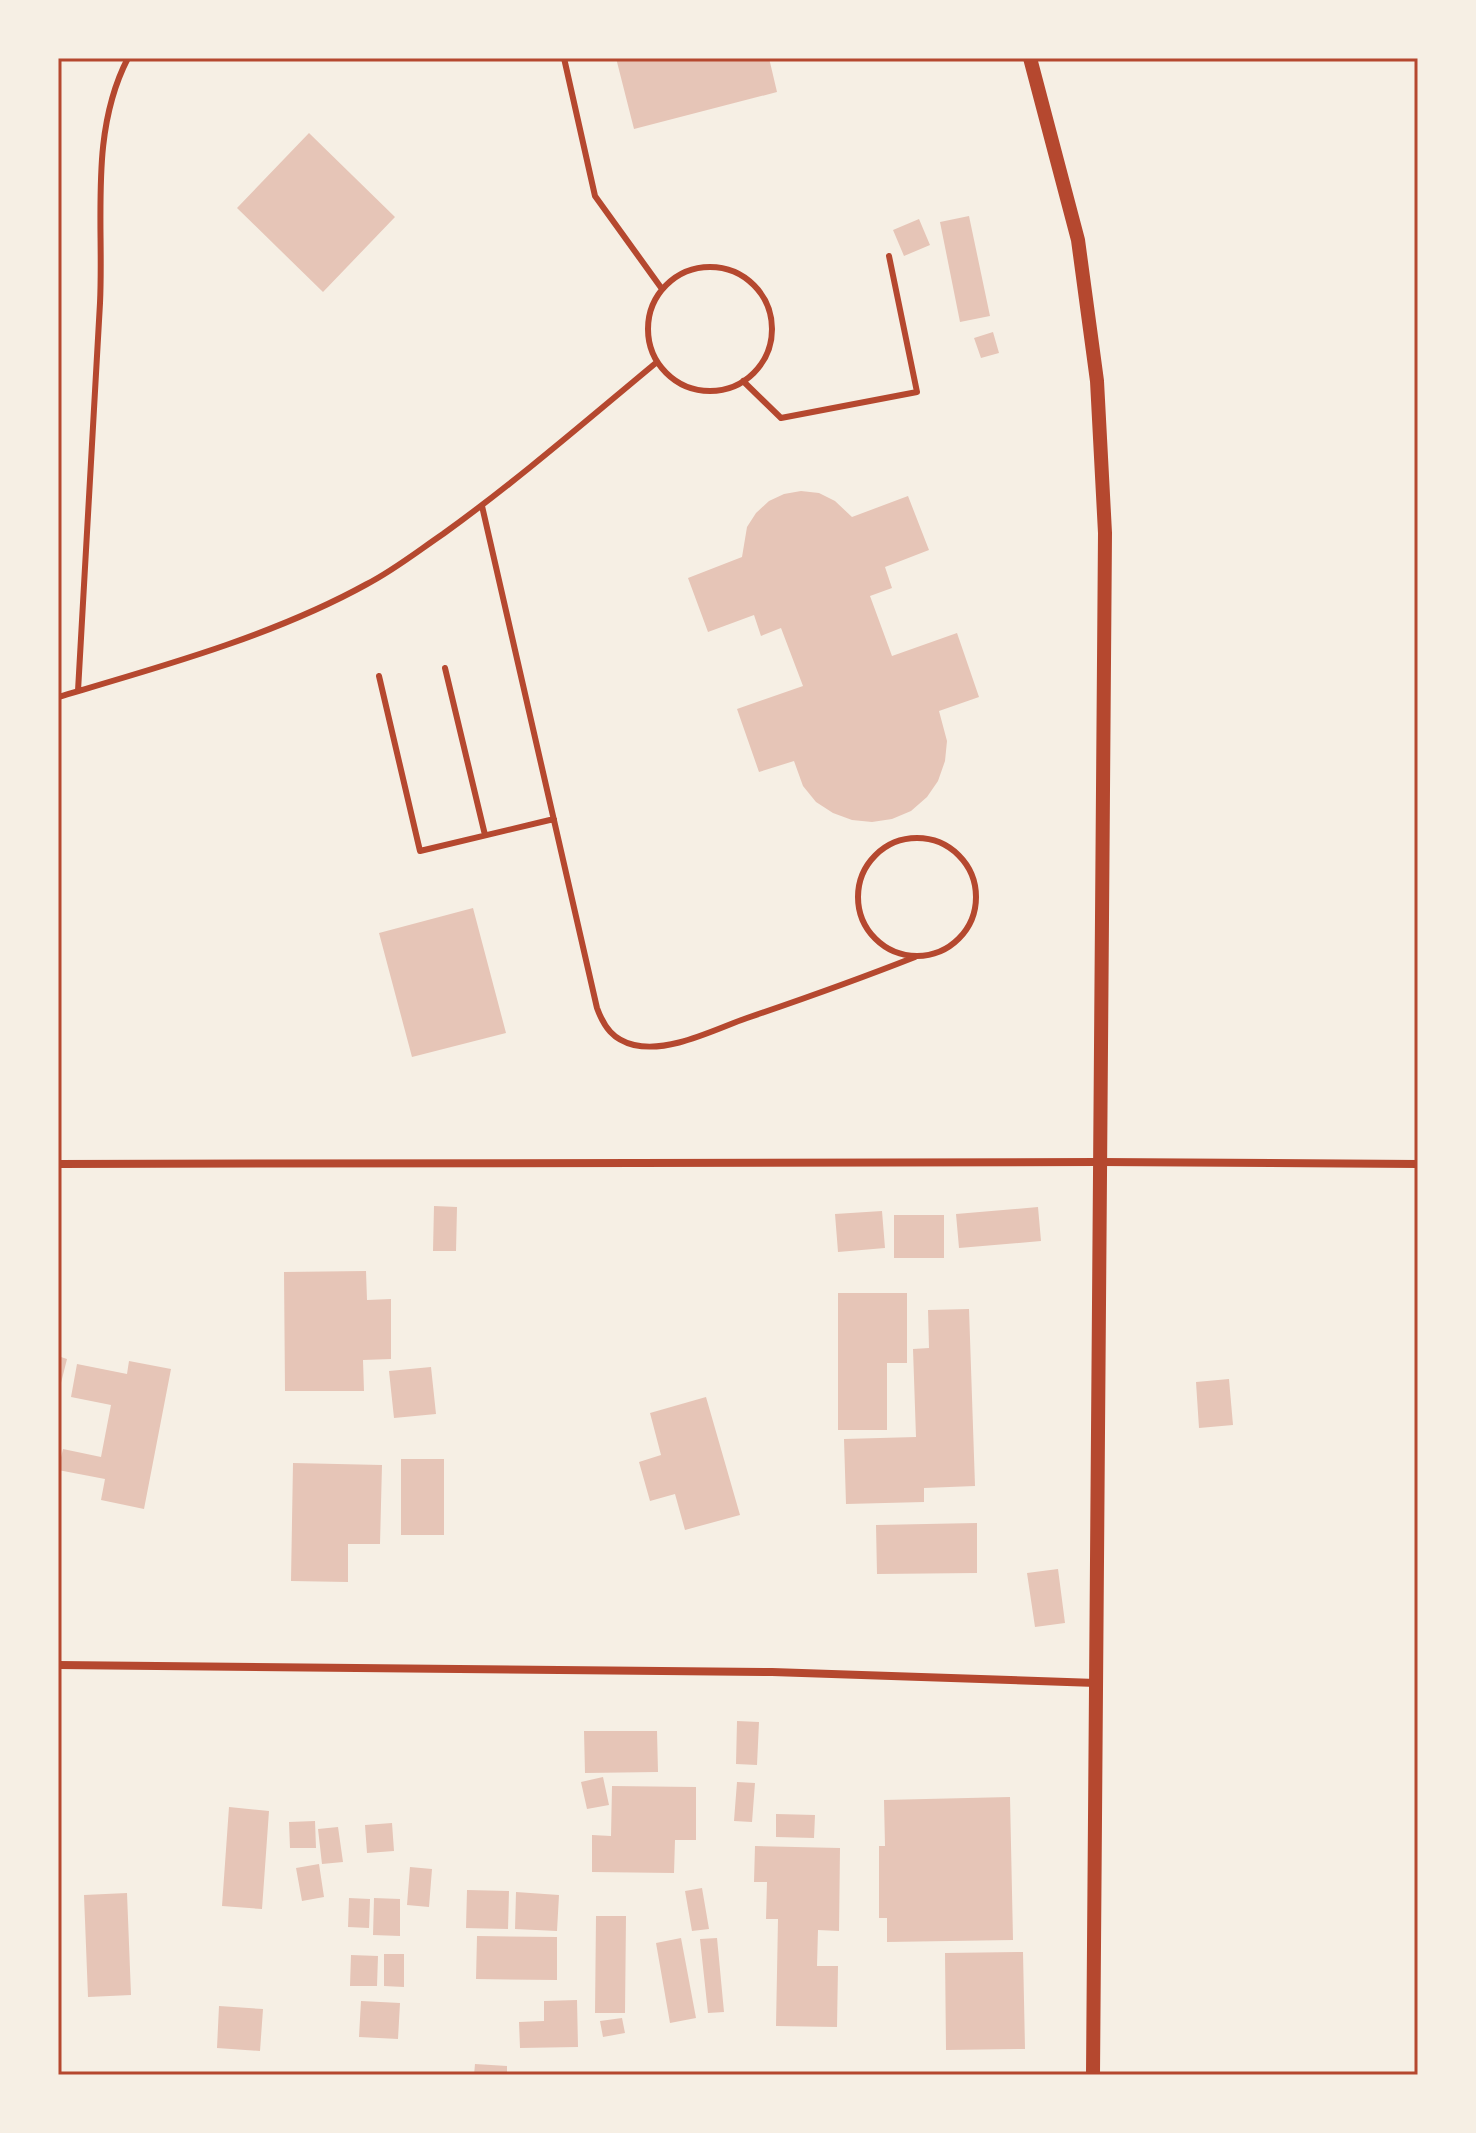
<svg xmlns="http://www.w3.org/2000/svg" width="1476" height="2133" font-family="'Source Sans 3',sans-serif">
<rect width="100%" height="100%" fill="#f6efe4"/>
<!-- building -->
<path fill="#e6c5b7" d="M616,58h153l8,34 -143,37z
M309,133l86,84 -72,75 -86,-84z
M969,216l21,100 -30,6 -20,-100z
M919,219l11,26 -26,11 -11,-26z
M993,332l6,21 -18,5 -7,-20z
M801,491l18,2 16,8 17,16 56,-21 21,54 -44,17 7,21 -22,8 22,60 65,-23 22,64 -40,14 8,30 -2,20 -7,20 -11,16 -16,14 -19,8 -20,3 -20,-2 -19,-7 -17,-11 -13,-16 -9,-25 -35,11 -22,-63 66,-23 -22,-58 -20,8 -7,-21 -46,17 -20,-54 54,-21 5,-30 9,-14 13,-12 15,-7z
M473,908l33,125 -94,24 -33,-124z
M434,1206l23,1 -1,44h-23z
M1038,1207l3,34 -82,7 -3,-34z
M882,1211l3,37 -47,4 -3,-38z
M894,1215h50v43h-50z
M366,1271l1,29 24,-1v60l-28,1 1,31h-79l-1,-119z
M838,1293h69v70h-20v67h-49z
M969,1309l6,177 -51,2v14l-78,2 -2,-65 72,-2 -3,-88 16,-1 -1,-38z
M58,1356l9,3 -8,32h-1z
M129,1361l42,8 -27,140 -43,-9 4,-21 -47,-9 5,-21 38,8 10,-52 -40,-8 6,-33 50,10z
M431,1367l5,47 -42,4 -5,-47z
M1229,1379l4,46 -34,3 -3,-46z
M706,1397l34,118 -55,15 -10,-36 -25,7 -11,-39 22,-7 -11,-42z
M401,1459h43v76h-43z
M293,1463l89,2 -2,79h-32v38l-57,-1z
M977,1523v50l-100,1 -1,-49z
M1058,1569l7,54 -30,4 -8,-54z
M737,1721l22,1 -2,43 -21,-1z
M584,1731h73l1,41 -73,1z
M603,1777l6,28 -22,4 -6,-27z
M737,1782l18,1 -3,39 -18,-1z
M612,1786l84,1v53h-21l-1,33 -82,-1v-37l19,1z
M1010,1797l3,143 -126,2v-24h-8v-72h6l-1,-46z
M229,1807l40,4 -7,98 -40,-3z
M776,1814l39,1 -1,23 -38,-1z
M315,1821l1,27h-26l-1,-26z
M392,1823l2,28 -27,2 -2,-28z
M338,1827l5,35 -21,2 -4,-35z
M755,1846l85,2 -1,83 -21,-1 -1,36h21l-1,61 -61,-1 2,-107h-12l1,-37h-13z
M319,1864l5,33 -22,4 -6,-33z
M410,1867l22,2 -3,38 -22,-2z
M702,1888l7,41 -17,2 -7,-40z
M467,1890l42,1 -1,38 -42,-1z
M516,1892l43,3 -2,36 -42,-2z
M127,1893l4,102 -43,2 -4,-102z
M349,1898l21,1 -1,29 -21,-1z
M374,1898l26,1v37l-27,-1z
M596,1916h30l-1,97h-30z
M477,1936l80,1v43l-81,-1z
M681,1938l15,80 -26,5 -14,-80z
M717,1938l7,74 -16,1 -8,-74z
M1023,1952l2,97 -79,1 -1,-97z
M384,1954h20v33l-20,-1z
M351,1955l27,1 -1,30h-27z
M577,2000l1,47 -58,1 -1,-26 25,-1v-20z
M361,2001l39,2 -2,36 -39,-2z
M219,2006l44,3 -3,42 -43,-3z
M622,2018l3,15 -22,4 -3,-16z
M475,2064l32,2v9h-33z"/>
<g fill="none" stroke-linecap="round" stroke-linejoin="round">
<!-- service -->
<path stroke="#b5482f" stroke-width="6" d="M564,58l31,138 67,93
M648 329a62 62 0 1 1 124 0a62 62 0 1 1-124 0Z
M743,381l38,37 136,-26 -28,-136
M482,506l115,502c7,19 16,32 37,37 36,8 79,-15 113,-27 56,-19 112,-39 168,-61
M445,668l40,167
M379,676l41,175 134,-32
M78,691c7,-129 15,-259 22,-388 4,-82 -11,-170 28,-245
M58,697c102,-30 215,-61 309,-113 27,-14 51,-33 76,-50 75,-54 144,-114 214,-172
M858 897a59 59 0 1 1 118 0a59 59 0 1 1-118 0Z"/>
<!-- minor -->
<path stroke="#b5482f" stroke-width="8" d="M58,1164l1041,-2 319,2
M58,1665l714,7 324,11"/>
<!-- tertiary -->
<path stroke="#b5482f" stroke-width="14" d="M1030,58l48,182 19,141 8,152 -12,1542"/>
</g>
<!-- border -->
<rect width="1476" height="2133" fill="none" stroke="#f6efe4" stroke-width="120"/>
<rect x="60" y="60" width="1356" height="2013" fill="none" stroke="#b5482f" stroke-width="3"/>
</svg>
